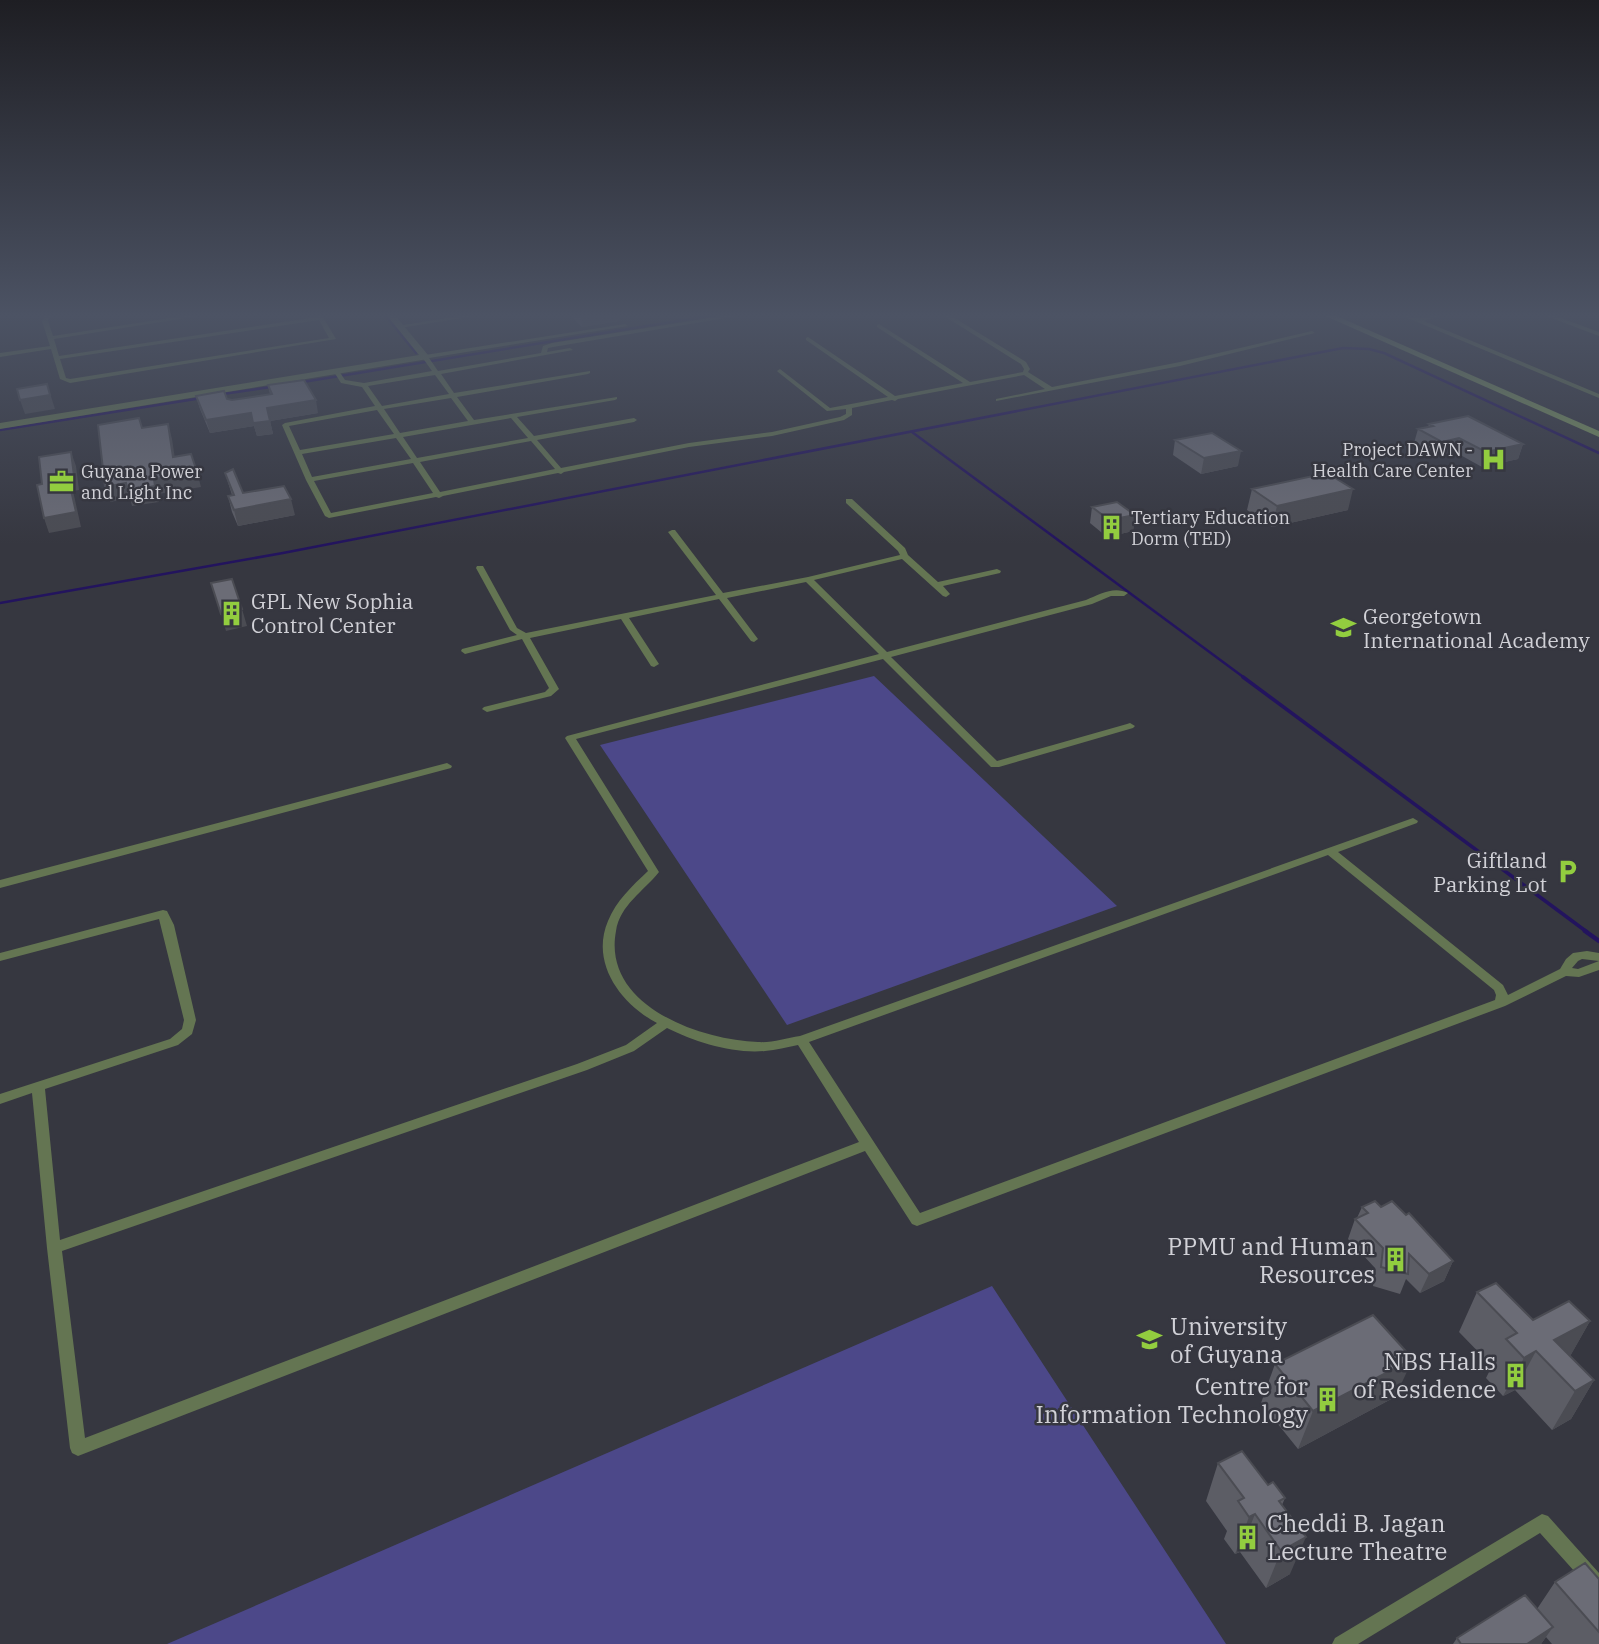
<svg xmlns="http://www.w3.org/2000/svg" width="1599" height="1644" font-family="'IBM Plex Serif',serif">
<rect width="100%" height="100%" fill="#363740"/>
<!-- green -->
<path fill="#4c4889" d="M874,676l243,230 -330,119 -187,-280z
M992,1286l234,358h-1059z"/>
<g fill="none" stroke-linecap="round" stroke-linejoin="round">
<!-- stream-far2 -->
<path stroke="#23145e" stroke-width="2.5" d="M384,314l32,39
M303,382l417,-68
M223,394l48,-7
M0,430l202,-32
M912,432l334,247
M0,603l283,-50 1060,-205 26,1 15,4 215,100"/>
<!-- stream-far1 -->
<path stroke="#23145e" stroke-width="3.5" d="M1243,677l344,255"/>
<!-- stream -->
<path stroke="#23145e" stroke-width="4.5" d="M1585,931l14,10"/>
<!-- minor -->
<path fill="#647552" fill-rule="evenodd" d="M50,314h9l-10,4 -1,3 5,15 143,-22h15l-157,25 5,17 258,-39 -2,-3h6l15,25 -266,44 -10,-4 -9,-30 -51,8v-4l50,-7 -8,-25 3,-5zM319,320l10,18 -259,41 -4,-1 -6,-19z
M472,314h15l-87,14 -3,-2z
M657,314h6l1,1 -3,2z
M735,314h14l-196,33 -5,1 -1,4 23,-4 3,2 -132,24 13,19 136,-22v2l-2,1 -131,23 17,23 143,-23v2l-2,1 -98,17 17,19 100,-18 3,2 -3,2 -97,18 24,28 128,-25 83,-11 68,-15 6,-3v-5l-19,2 -49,-39 -1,-1 3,-2 50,39 58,-11 -82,-57v-2l2,-1 87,59 68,-13 -86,-56v-2l2,-1 91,58 53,-10 1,-3 -3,-5 -80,-50h7l78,48 4,7 -2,3 24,15 128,-25 132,-31 3,2 -135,33 -184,35v-2l49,-10 -21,-14 -126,24 -3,2 -3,-1 -40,8v7l-8,5 -72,16 -83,11 -125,25 -3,2 -3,-1 -115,23 -4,2 -3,-1 -107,21 -4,-2 -19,-36 -24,-55 3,-2 90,-17 -13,-19 -21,-4 -7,-11 3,-2 2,1 6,9 19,3 68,-12 -10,-14 3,-2 200,-31 3,2 -199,32 9,13 103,-18 2,-7 9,-3zM435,375l14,19 -67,12 -14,-20zM451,398l17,23 -68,12 -16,-24zM377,410l17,24 -94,16 -11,-24zM511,418l17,20 -111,20 -14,-21zM396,438l15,21 -99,18 -10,-23zM531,441l24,28 -115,23 -20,-30zM413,463l20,30 -102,20 -17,-32z
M1398,314c8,0 16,5 24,4 8,-1 15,-4 24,-4l-22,7 175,73v4z
M1541,314h9l49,18v4z
M846,499h6l53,49 3,7 30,27 59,-13 4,2 -1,2 -57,13 7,8 -4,3 -3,-1 -41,-37 -88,21 73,72 199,-52c14,-6 28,-14 42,-7l-4,3h-13l-19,8 -201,53 106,104 130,-37 3,-1 5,3 -2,2 -134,39h-8l-108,-108 -307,80 83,133c-15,19 -39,33 -43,59 -14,74 83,109 142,111 14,1 28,-4 42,-6l613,-218 5,3 -1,2 -79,29 165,133 5,10 52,-26 6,-10 7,-6 14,-2 12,2v17l-20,7 -13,-1 -61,30 -588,220 -5,-2 -47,-73 -787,305 -6,-3 -2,-5 -23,-200 -15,-155 -32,11v-10l170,-55 12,-10 2,-9 -25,-101 -159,42v-8l163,-43 4,1 7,14 22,95 -4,14 -14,11 -133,44 15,151 517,-176 49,-19 31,-22c-36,-19 -67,-60 -49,-102 8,-20 24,-35 40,-50l-83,-133 2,-2 312,-82 -73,-72 -79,16 31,41 -4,3 -3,-1 -32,-42 -90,19 30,46 -5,3 -3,-1 -30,-47 -91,19 29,51 -8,7 -64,16 -5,-3 2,-2 61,-15 4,-4 -27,-49 -57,15 -4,-3 1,-2 55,-14 -7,-5 -34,-62 1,-2h6l34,62 9,5 190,-38 -48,-63 4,-2h3l48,63 85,-16 92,-22 -2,-4 -52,-48zM1328,855l166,135 2,5 -1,5 -575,213 -111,-171zM1582,959l17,2 -21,8 -6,-1 6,-7zM667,1028c28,14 66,26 98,23 11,-1 22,-4 33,-6l61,97 -774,296 -23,-187 525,-181 47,-19z
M447,763l5,3 -1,2 -451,120v-8z
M1542,1514l6,2 51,57v22l-6,-3 -53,-59 -182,111h-26l3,-6z"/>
<!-- tertiary -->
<path fill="#647552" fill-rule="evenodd" d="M386,314h8l34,41v4l-428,70v-6l419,-68z"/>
<!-- secondary -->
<path fill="#7c965f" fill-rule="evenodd" d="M1321,314h11l267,117v6z"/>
</g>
<!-- wall -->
<path fill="#5c5d65" d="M571,314h47l1,7 -37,6 -11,-10z
M268,385l50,28 -48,8 3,13 -16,2 -3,-10 -44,7 -10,-24 -4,-13 36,4 38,-6z
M1429,424l94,20 -5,15 -36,8 -27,-15 -17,4 -24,-13 4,-14 10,-2z
M1175,440l63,26 -37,8 -28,-19z
M225,473l18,20 52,22 -57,11 -6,-14 -4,-16 4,-1z
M1252,489l96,21 -76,17 -25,-17z
M1092,507l43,8 -2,16 -26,6 -17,-14z
M1362,1207h19l72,54 -9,20 -24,12 -14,-14 -6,15 -27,-8 2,-18 -27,-29 7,-20 2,-1z
M1477,1292l56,28 57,1 -20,35 24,24 -23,39 -19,11 -37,-40 -12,6 -17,-18 6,-12 -33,-34z
M1275,1364l120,33 -97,52 -37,-46z
M1218,1463l67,35 -3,7 8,69 -24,14 -26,-36 -5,2 -11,-15 3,-8 -21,-30z
M1599,1579v65h-47l-6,-7 -5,7h-88l4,-6 80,-29 18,-27z"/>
<!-- shaded-wall -->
<path fill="#4b4c53" d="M581,314h37l1,7 -37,6z
M47,384l8,25 -30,5 -5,-14z
M316,400l2,13 -48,8 -3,-13z
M251,413l19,8 3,13 -16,2 -3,-10 -44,7 -4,-13z
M168,424l4,15 5,33 -4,-15z
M1459,438l-4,14 -17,4 4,-14z
M1523,444l-5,15 -36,8 4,-15z
M1241,451l-3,15 -37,8 3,-16z
M71,452l5,14 3,24 -6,1 8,36 -32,6 -5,-15z
M197,472l4,15 -43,7 1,8 -27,4 -2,-8 -20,4 -5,-15z
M1353,489l-5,21 -76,17 5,-21z
M291,499l4,16 -57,11 -4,-16z
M1135,515l-2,16 -26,6 2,-17z
M242,609l5,17 -21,5 -5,-17z
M1453,1261l-9,20 -24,12 9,-19z
M1590,1321l-22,39 -14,-20z
M1536,1351l-21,39 -12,6 21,-38z
M1413,1359l-18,38 -97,52 15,-38z
M1594,1380l-23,39 -19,11 23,-39z
M1255,1514l-15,38 -5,2 14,-37z
M1306,1537l-16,37 -24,14 15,-37z
M1553,1627l-12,17h-14z"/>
<!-- building -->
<path fill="#6b6c76" stroke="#4b4c53" stroke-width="2" d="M304,380l12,20 -49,8 3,13 -17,2 -2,-10 -45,7 -10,-24 28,-5 3,8 5,1 40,-6 -4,-9z
M47,384l3,11 -30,5 -3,-11z
M1468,416l55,28 -37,8 -27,-14 -17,4 -24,-13 15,-3 -4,-2z
M139,418l3,10 26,-4 5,33 18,-3 6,18 -43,7 1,7 -27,5 -2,-8 -21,4 -7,-62z
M1212,433l29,18 -37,7 -29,-18z
M71,452l3,24 -6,1 8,35 -32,6 -7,-33 5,-1 -3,-27z
M233,469l10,24 41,-7 7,13 -57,11 -6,-14 6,-1 -9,-22z
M1327,473l26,16 -76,17 -25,-17z
M1117,502l18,13 -26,5 -17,-13z
M232,579l10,30 -21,5 -10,-31z
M1375,1201l6,6 11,-6 14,14 3,-2 44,48 -24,13 -20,-20 -1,20 -27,-7 2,-19 -28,-29 13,-6 -6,-6z
M1496,1283l37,37 36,-19 21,20 -36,19 40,40 -19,11 -39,-40 -12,7 -18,-19 11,-6 -40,-41z
M1373,1315l40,44 -100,52 -38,-47z
M1242,1451l26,34 5,-3 12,16 -6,3 27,36 -25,14 -26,-37 -6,3 -11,-16 6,-3 -26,-35z
M1585,1563l14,16v53l-44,-50z
M1525,1595l28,32 -26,17h-66l-4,-6z"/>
<!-- sky -->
<linearGradient id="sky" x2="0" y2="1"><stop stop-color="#1e1e23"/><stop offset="0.58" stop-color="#4c5364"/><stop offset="1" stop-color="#4c5364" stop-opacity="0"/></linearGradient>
<rect width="1599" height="544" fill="url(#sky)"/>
<!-- icons -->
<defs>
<symbol id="hospital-bare" viewBox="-9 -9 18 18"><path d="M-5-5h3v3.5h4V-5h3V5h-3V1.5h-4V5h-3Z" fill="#92cd3f" stroke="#363740" stroke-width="2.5" paint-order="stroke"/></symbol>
<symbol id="office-bare" viewBox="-9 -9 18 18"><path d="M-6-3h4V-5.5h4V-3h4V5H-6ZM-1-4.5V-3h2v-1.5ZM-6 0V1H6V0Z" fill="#92cd3f" stroke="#363740" stroke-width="2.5" paint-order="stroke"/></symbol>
<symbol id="building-bare" viewBox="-9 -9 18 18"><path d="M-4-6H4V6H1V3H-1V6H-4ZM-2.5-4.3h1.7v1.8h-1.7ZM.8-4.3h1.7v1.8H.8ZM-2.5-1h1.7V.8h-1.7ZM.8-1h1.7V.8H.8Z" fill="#92cd3f" stroke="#363740" stroke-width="2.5" paint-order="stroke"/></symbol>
<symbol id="school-bare" viewBox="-9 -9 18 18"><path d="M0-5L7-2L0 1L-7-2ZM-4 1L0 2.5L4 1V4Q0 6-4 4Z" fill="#92cd3f" stroke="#363740" stroke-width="2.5" paint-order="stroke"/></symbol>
<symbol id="parking-bare" viewBox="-9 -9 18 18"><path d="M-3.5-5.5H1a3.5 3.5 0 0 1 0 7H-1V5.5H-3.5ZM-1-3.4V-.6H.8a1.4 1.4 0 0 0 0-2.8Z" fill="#92cd3f" stroke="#363740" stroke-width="2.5" paint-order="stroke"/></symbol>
<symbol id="university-bare" viewBox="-9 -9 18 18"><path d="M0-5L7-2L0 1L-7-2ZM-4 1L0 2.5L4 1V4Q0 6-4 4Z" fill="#92cd3f" stroke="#363740" stroke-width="2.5" paint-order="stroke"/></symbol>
</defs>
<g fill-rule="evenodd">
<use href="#hospital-bare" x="1476" y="442" width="35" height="35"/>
<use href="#office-bare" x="44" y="464" width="35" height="35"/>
<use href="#building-bare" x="1094" y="510" width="35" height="35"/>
<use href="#building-bare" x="214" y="596" width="35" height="35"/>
<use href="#school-bare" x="1326" y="610" width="35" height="35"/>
<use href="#parking-bare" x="1550" y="854" width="35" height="35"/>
<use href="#building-bare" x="1378" y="1242" width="35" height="35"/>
<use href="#university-bare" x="1132" y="1322" width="35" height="35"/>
<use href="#building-bare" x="1498" y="1358" width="35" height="35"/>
<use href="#building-bare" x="1310" y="1382" width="35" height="35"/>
<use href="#building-bare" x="1230" y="1520" width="35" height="35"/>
</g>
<g text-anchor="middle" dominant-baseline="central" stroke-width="5" stroke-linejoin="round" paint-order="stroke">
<!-- far-poi labels -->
<g font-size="18" fill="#d1d1d7" stroke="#363740" text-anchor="start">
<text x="1473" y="449" text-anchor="end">Project DAWN -<tspan x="1473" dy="21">Health Care Center</tspan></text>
<text x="81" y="471">Guyana Power<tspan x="81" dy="21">and Light Inc</tspan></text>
<text x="1131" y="517">Tertiary Education<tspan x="1131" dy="21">Dorm (TED)</tspan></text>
</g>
<!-- poi labels -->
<g font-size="21" fill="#d1d1d7" stroke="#363740" text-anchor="start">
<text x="251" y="601">GPL New Sophia<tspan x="251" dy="24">Control Center</tspan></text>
<text x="1363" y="616">Georgetown<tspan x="1363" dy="24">International Academy</tspan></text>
<text x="1547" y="860" text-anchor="end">Giftland<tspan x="1547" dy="24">Parking Lot</tspan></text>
</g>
<!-- near-poi labels -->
<g font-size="24" fill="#d1d1d7" stroke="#363740" text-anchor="end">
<text x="1375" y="1246">PPMU and Human<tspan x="1375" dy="28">Resources</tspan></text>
<text x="1170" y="1326" text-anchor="start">University<tspan x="1170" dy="28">of Guyana</tspan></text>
<text x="1496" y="1361">NBS Halls<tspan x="1496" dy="28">of Residence</tspan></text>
<text x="1308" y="1386">Centre for<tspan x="1308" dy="28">Information Technology</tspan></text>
<text x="1267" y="1523" text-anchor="start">Cheddi B. Jagan<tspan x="1267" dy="28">Lecture Theatre</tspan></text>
</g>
</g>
</svg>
